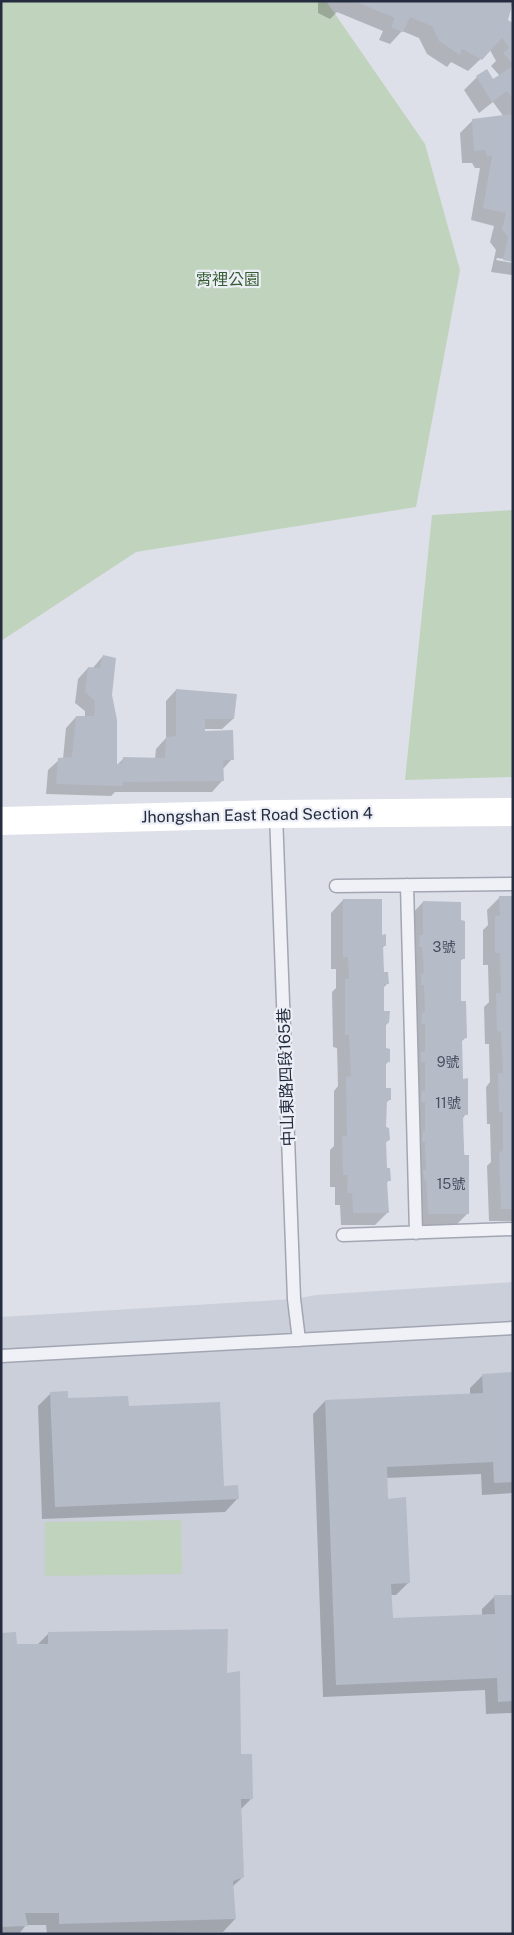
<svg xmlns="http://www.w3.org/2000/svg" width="514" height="1935" font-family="'Public Sans','Noto Sans TC',sans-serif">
<rect width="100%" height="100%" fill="#dde0e8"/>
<!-- built -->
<path fill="#cacfda" d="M513,1282v652h-512v-617l293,-18 22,-4z"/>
<!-- green -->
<path fill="#c0d3bd" d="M1,1h325l99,143 35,126 -44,237 -280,45 -135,89z
M513,510v267l-108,3 27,-265z
M181,1520l1,54 -137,2v-54z"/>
<!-- shadow -->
<path fill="#0003" d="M318,1h195l-6,20 4,3 2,-2v238l-16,-2 -1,2 17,3v10l-2,2 -20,-3 5,-22 -6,-8 4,-16 -23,-6 9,-52h-5l-3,-5h-10l-2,-30 13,-13 31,-3 -11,-15 -14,11 -15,-23 13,-13 10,-6 6,10 7,-5 -9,-10 5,-5 -6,-11 -22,21 -17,-9 -4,5 -20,-13 -8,-16 -17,-7 -12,13 -11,-4 4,-9 -46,-19 -7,7 -12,-6z
M103,656l7,39 6,71 8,-8 31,1 1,-10 10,-11v-37l10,-11 57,29 -11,10h-18l-1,3 29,27 -10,11v11l-10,11h-97l-4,4 -65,-2 2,-24 11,-10 4,-1 3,-31 10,-11h9v-6l-10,-8 3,-24 10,-11 4,1z
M500,897h13v324h-24l-2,-55 4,-4 -1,-38h-3l-1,-37 4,-5 -1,-38h-4l-1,-37 5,-5 -1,-37h-5v-35l5,-5 -1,-15z
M343,900l38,36 4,9 -3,4 1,24 4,11 -4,4v24l5,11 -3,3 -1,24 5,11 -4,4v24l4,11 -4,4v25l4,11 -4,3 1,26 3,11 -3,4 2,28 -13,13h-34l-1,-20h-5v-18h-5v-37l4,-4v-55l4,-5 -1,-38 -4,-1 -1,-55 4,-4v-19h-5v-56z
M423,902l40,56 -3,4v41l5,35 -4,4 1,38 4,34 -4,5 6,94 -13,13h-39l-5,-311z
M513,1374v119l-31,2 -1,-21 -95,4 1,22 22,82 -13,13h-6l2,24 90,-4v-6l12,-12 19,-1v117l-27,1 -1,-24 -162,7 -10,-283 12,-13 145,-6v-7l13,-13z
M51,1393l16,7 60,7 110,92 -12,13 -183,7 -4,-113z
M49,1633l176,41 14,82 13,42 -12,12 3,67 -11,10 3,32 -12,13 -176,2 -1,-9h-20l-7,9h-18v-300l15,12 21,-1z"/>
<!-- building -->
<path fill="#b6bbc8" d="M354,1h159l-5,19 5,3 -2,5 2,1v35l-10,-11 6,-5 -7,-10 -20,22 -20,-11 -2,6 -21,-14 -7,-15 -22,-9 -7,15 -12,-5 4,-9z
M513,66v33l-6,-8 -15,11 -16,-26 11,-7 6,10z
M513,114v148l-10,-2 5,-23 -6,-8 4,-16 -23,-5 9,-52h-5l-2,-6 -11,1 -2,-32z
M103,655l13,3 -4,37 5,25v44h5l1,-7 42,1 1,-21 10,-1v-47l61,5 -3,25h-29v12l28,-1 1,30h-11l1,21 -101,1v4l-67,-2 2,-26 14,-1 4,-41h18l1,-15 -10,-9 3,-25 12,1z
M499,896h14v313h-12l-2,-57 4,-1v-39h-4l-1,-39h5l-2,-41 -4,-1 -1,-38h5l-1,-40h-5v-37l5,-1z
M343,899h39v36l4,-1v12h-3l1,26h4l1,12h-5v27h6l-1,12h-3v25l4,1v13h-4v26h5v12h-4l-1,27 3,1 1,12 -4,1 1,27h3l1,13h-4l2,32h-36l-1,-20h-5l1,-18h-5l-1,-39h5l-1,-59 5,-1 -2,-41h-4v-56h4l-1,-22h-5z
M423,901l38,1v18l4,1v38h-4v42h5l1,37 -5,1 1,40 5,-1v37h-5l1,40h5v59h-41l-2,-35 -2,1 -1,-10h3l-1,-28h-3l1,-11h2v-29h-4l1,-11h3v-29h-4v-10l4,-1v-27h-4l1,-11 3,-1 -1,-27h-3v-11l3,-1 -2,-26h-3l1,-12h3z
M513,1372v110l-19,1 -1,-21 -106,5 1,32 18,-2 4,86 -19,1 2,34 102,-4 -1,-19h19v106l-15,1 -1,-24 -161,7 -11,-285 158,-7 -1,-19z
M68,1391v7l60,-2 1,10 91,-4 4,84 14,-1 1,14 -184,8 -5,-115z
M228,1629l-1,44 13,-2 1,83h11l1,45h-12l3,78 -11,4 3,38 -177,5v-11h-34l3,13 -27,1v-294l15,-1 1,12h31v-12z"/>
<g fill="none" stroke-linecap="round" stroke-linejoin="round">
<defs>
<path id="service" d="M276,814l18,485 5,41
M407,885l9,348
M336,886l177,-2
M343,1235l170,-6
M1,1356l512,-28"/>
</defs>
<!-- service casing -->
<use href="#service" stroke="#a2a6b2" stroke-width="15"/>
<!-- service -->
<use href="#service" stroke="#f0f1f6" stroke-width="12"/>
<!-- secondary -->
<path stroke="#fff" stroke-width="28" d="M1,821l275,-7 237,-2"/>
</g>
<g text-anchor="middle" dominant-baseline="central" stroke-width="4.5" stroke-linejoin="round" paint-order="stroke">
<!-- number labels -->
<g font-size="14" fill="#495062">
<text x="444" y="947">3號</text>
<text x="448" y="1062">9號</text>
<text x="448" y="1103">11號</text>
<text x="451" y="1184">15號</text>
</g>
<!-- park labels -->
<g font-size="16" fill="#355d31" stroke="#eceff6">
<text x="228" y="279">霄裡公園</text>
</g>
<!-- street labels -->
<g font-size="16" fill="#252c40" stroke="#eceff6">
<text transform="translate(257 815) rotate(-1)">Jhongshan East Road Section 4</text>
<text transform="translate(286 1077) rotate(-92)">中山東路四段165巷</text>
</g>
</g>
<!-- border -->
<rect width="514" height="1935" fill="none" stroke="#252c40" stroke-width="5"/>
</svg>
